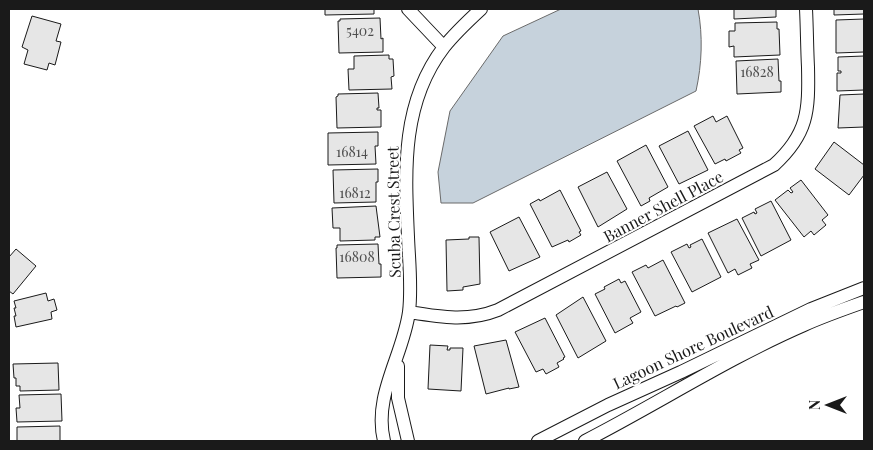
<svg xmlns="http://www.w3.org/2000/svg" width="873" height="450" font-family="'Playfair Display',serif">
<rect width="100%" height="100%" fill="#fff"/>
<!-- water -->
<path fill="#c6d2dc" stroke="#6a6a6a" d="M561,9h137c5,27 4,55 -2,82l-223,112h-32l-3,-31 12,-61 53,-75z"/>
<!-- building -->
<path fill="#e6e6e6" stroke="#1a1a1a" d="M325,9h49v5l-49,1z
M734,9h42v8l-42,2z
M834,9h30v5l-30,1z
M32,16l29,8 -5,17 5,1 -6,23 -6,-2 -2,7 -23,-6 4,-14 -6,-3z
M380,18l1,21 2,-1v14l-44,1 -1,-32h2v-2z
M864,19v33l-28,1v-33z
M777,22v7h2l1,26 -46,2v-11l-5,1v-16h6v-8z
M389,55v4h4l1,17 -3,1 1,12 -43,1 -1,-21h6v-13z
M864,56v34l-27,1v-18h4v-2h-3v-14z
M778,59l1,22h2v11l-44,2 -1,-33z
M378,93l1,15h-2v2h4v17l-44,1 -1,-31 2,-1v-2z
M864,94v33l-26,1 2,-33z
M713,116l3,6 11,-6 16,32 -4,2 2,3 -15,8 -1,-2 -10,5 -21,-38z
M688,131l20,39 -29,14 -20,-38z
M378,132v14h-3l1,18 -48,1v-32z
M834,142l30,23v10l-15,20 -34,-26z
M646,145l22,42 -19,11 1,3 -9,5 -24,-45z
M378,169v13h-2v20l-42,1 -1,-33z
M607,172l20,37 -29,18 -20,-40z
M801,180l27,35 -6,5 4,5 -12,10 -3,-4 -7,6 -29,-37 13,-10 3,3 2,-1 -3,-4z
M560,190l21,41 -2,1 2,3 -12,7 -1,-2 -16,7 -22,-43 9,-5 1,2z
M771,201l20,39 -30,16 -19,-38 12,-6 1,2 2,-1 -2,-4z
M376,206l4,31h-5v3l-35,1v-13h-7l-1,-20z
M519,217l21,40 -31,14 -19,-39z
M737,219l22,41 -9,4 2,4 -14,7 -3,-6 -7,4 -20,-40z
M469,237h10l1,47 -17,3v3l-16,1 -1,-51 23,-1z
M702,239l19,38 -29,15 -21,-40 16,-8 2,4 2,-1 -1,-2z
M378,244l1,20h2v13l-44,1 -1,-30h1v-3z
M16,249l20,17 -23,28 -4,-3v-34z
M663,260l22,43 -8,4 -1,-1 -21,10 -23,-44 14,-7 2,3z
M619,279l2,4 4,-2 16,31 -11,6 3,5 -18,10 -20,-39 10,-5 -1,-2z
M46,293l2,8 6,-2 3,11 -6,2 1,7 -36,8 -2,-11h2l-2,-8h2l-2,-7z
M583,297l23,44 -28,17 -22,-43z
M545,318l20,39 -2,1 1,1 -7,4 2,4 -13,7 -3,-5 -7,3 -21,-40z
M506,340l13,47 -10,2v-1l-23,6 -12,-48z
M430,345l18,1 -1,4h3v-2h13l-2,43 -33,-2z
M58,363l1,27 -39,1v-5h-4v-8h-2l-1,-14z
M61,394l1,27 -45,1 -1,-14h4l-1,-13z
M60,426v15h-43v-14z"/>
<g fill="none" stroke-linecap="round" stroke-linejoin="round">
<defs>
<path id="minor" d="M408,9l36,38
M409,312c31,5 59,10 89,-2l276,-145c34,-31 35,-54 34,-98 -1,-19 -1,-39 -2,-58
M398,366v32l10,43
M384,441c-11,-46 19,-85 25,-129 3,-25 0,-50 -1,-75 -3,-67 -7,-134 36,-190 11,-14 24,-26 37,-38
M538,441l70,-36 73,-33 130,-63 53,-21
M585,441c74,-38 143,-83 219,-116 20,-9 40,-16 60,-23"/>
</defs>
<!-- minor casing -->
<use href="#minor" stroke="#1a1a1a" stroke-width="14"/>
<!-- minor -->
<use href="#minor" stroke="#fff" stroke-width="12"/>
</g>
<g text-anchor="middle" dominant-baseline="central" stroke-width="4" stroke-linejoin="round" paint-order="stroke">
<!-- number labels -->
<g font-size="14" fill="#4d4d4d">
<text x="360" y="30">5402</text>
<text x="757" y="71">16828</text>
<text x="352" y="151">16814</text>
<text x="355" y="192">16812</text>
<text x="357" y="256">16808</text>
</g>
<!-- street labels -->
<g font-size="16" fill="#1a1a1a" stroke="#fff">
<text transform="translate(663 206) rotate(-28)">Banner Shell Place</text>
<text transform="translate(393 212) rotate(-91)">Scuba Crest Street</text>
<text transform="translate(693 347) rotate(-25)">Lagoon Shore Boulevard</text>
</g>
</g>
<!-- border -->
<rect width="873" height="450" fill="none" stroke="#1a1a1a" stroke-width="20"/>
<!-- north arrow -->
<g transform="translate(828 405) rotate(270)" stroke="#ffffff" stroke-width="4" paint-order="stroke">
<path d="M0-4L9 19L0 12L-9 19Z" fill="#1a1a1a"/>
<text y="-8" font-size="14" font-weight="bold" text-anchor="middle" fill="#1a1a1a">N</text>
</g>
</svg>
